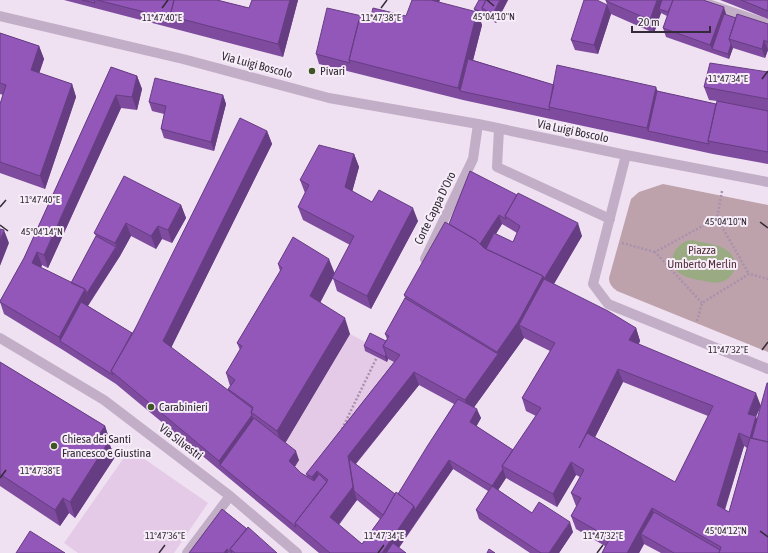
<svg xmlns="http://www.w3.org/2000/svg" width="768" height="553" font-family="'Asap Condensed',sans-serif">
<rect width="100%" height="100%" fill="#efe1f1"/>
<!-- green -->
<path fill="#bea2ab" d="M663,184l105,21v147l-151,-61c-5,-4 -8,-7 -8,-13l22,-79 8,-7z"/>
<!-- plaza -->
<path fill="#e5cae7" d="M350,334l19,10 -3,7 20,10 2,-2 17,9 -94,119 -19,-17 -9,-23z
M130,449l78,54 -34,50h-96l-14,-10z"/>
<!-- water -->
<path fill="#9aab83" d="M692,240c11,3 28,4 36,11 16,14 2,36 -19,31 -9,-2 -22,-3 -30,-9 -14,-12 -3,-32 13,-33z"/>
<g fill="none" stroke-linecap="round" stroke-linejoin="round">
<!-- path -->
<path stroke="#a791ac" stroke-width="2.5" stroke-dasharray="2 2" stroke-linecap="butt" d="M722,191l-5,27 32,56
M622,243l33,9
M702,303l-47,-51 62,-34
M697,321l5,-18 47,-29 19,5
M342,429l35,-72"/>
<!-- service -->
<path stroke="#c3aec8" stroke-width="10" d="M499,129l-2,38 113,52"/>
<!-- minor -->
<path stroke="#c3aec8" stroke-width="10" d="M696,0l72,24
M0,16l183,43 146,39 149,26 148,31 142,27
M626,155l-33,129 15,20 160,65
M425,259l48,-100 5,-35
M0,338l104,62 126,96 67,57
M187,553l43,-57"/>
</g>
<!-- wall -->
<path fill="#7e4b9f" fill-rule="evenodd" d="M64,0h153l32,8 49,-8 -15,57z
M508,0l-12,23 -18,-9 4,11 -9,35 81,25 103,6 59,13 1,-3 -8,-1 -5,-13 64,-15v92l-55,-10 -250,-54 -144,-36 -3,-10 48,-32 5,1 37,-7 33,-13 36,9 -1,-3z
M720,0h48v19l-35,-14z
M606,1l120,14 10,3 32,6v26l-3,8 -32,-10 -4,11 -63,-22 -3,-9 4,-12 -6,-3 -7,20 -43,-19 -13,40 -23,-4 -4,-10 36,-35z
M0,33l39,13 5,13 -5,14 33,11 4,13 -31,92 -45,-16v-69l3,-9 -3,-1z
M111,67l26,9 5,13 -5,21 -16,-2 -73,160 -6,-3 -1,3 30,15 25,-47 -2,-3 87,-28 5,13 -14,25 -10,-4 -6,10 -25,-13 -11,20 -32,50 44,27 135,-202 5,13 -101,204 58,43 -1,-2 2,-3 -4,-13 14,-23 -3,-7 43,-72 -2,-7 56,10 16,-29 -47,-25 -5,-13 7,-14 -5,-13 54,-26 5,13 -7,24 20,11 46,19 -47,88 -34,-18 -4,-13 -13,24 30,32 -65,109 14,17 -4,7 6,6 6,3 -1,-2 88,-112 -6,-3 -1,3 -22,-11 -1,-5 22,-5 1,-2 -2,-5 20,-36 -1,-3 45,-71 21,-53 112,65 -28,48 82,44 4,13 -1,3 117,73 1,2 11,134h-107l-17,-9 -5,9h-37l3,-7 -29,-17 -5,-13 6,-10h-1l-5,-13 9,-16 -4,-2 -19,32 -51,-29 -8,12 34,23 41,19 -14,21h-29l-51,-34 -3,-9 12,-19 -35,-22 -54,79 7,5h-87l-203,-169 -53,-34 -59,-36 -4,-12v-1l24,-43zM502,224l15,9 -4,9 -17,-8zM524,338l26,13 -28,47 4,13 10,5 -23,34 -37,-24 5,-8 -7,-11zM623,382l85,34 -33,66 -80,-45zM419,385l35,19 -56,90h-3l-39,-30zM744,446l3,2 -18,64 -4,-2zM357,500l23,19 -18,25 -23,-19z
M223,95l3,9 -12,47 -50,-13 -3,-9 3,-15 -12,-3 -3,-9z
M0,362l105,64 5,15 -1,2 6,14 -40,61 -6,-5 -9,13 -60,-40z
M222,509l55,44h-88z"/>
<!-- shaded-wall -->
<path fill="#663d82" d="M290,0h8l-15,57 -5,-13z
M431,0h9l-5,13z
M500,0h8l-12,23 -3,-9z
M657,0h9l-7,9 2,4 -7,20 -4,-13z
M607,5l4,9 -13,40 -4,-9z
M724,7l3,10 -15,32 -2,-4z
M477,12l5,13 -17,67 -5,-1 -2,-3z
M764,40l4,10 -3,8 -3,-9z
M731,44l2,4 -4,11 -1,-5z
M39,46l5,13 -8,24 -5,-13z
M137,76l5,13 -5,21 -5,-13z
M72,84l4,13 -31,92 -5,-13z
M656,87l5,13 -13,31 4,10 -5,-13z
M116,95l5,13 -73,160 -4,-13z
M223,95l3,9 -12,47 -3,-9z
M267,131l5,13 -104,210 -5,-13z
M354,154l5,13 -9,33 -5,-13z
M181,205l5,13 -14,25 -4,-13z
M413,208l5,13 -47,88 -4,-13z
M499,215l3,9 -20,32 -4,-9z
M126,223l5,13 -11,20 -5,-13z
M578,223l4,13 -33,56 -30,33 5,13 -54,75 -5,-13 33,-46 -1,-2 46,-76z
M158,226l4,13 -6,10 -5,-13z
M4,230l5,13 -9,23v-26z
M116,247l4,9 -30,46 -3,-9z
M37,252l5,13 -5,11 -5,-13z
M329,259l6,15 -19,37 -6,-15z
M85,289l5,13 -24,43 -6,-4 3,9 -4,-13z
M345,318l5,16 -67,113 -6,-16z
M636,328l4,13 -7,12 -4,-13z
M386,354l2,5 -1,3 -2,-5z
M618,369l5,13 -40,79 -4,-13z
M414,372l5,13 -67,83 2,23 -1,-4 -5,-31z
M756,393l5,13 -5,11 5,12 -4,14 -7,-5 -2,-24z
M477,409l4,9 -7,13 -4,-9z
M252,415l5,13 -37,37 -1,-4z
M105,426l5,15 -1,2 6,14 -40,61 -5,-16 29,-67z
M739,433l5,13 -22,72 -5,-13z
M296,451l3,9 -7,10 -3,-9z
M449,460l4,9 -35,50 -3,-9z
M571,462l5,13 -19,32 -4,-13z
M503,469l3,9 -11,17 -3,-9z
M317,471l5,12 -5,7 -5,-13z
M353,487l4,13 -23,30 -4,-13z
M63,498l6,15 -9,13 -5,-16z
M414,506l4,13 -23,34h-13z
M652,508l5,13 -16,13 3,10 -5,9h-12z
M570,522l3,10 -14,21h-10z
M227,549l1,4h-4z"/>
<!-- building -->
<path fill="#9257b9" stroke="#663d82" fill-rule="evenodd" d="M82,0h12l1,3z
M97,0h77l-4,16 2,3z
M174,0h43l32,8 3,-8h38l-12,44 -108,-28z
M412,0h19l46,12 -19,76 -109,-28 10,-40 10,3 4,-15 33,8z
M479,0h7l-4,8 2,5 -10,-4z
M486,0h14l-7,14 -11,-6z
M584,0h13l10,5 -13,40 -23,-5z
M606,0h51l-7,20 -44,-19z
M662,0h11l-5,12 -9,-3z
M673,0h30l21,7 -14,38 -47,-17z
M741,0h27v11z
M327,8l35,8 -1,5 -2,-1 -10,40 1,3 -34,-9z
M724,14l12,4 -7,21 2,5 -3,10 -16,-5z
M737,14l31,10v18l-4,-2 -2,9 -33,-10z
M0,33l39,13 -8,24 41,14 -32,92 -40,-14v-58l6,-19 -6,-2z
M468,59l86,26 -5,22 1,3 -90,-19z
M710,63l58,9v27l-64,-12z
M557,65l99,22 -9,41 -98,-21z
M111,67l26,9 -5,21 -16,-2 -72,160 -7,-3 -5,11 53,26 -26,48 -59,-35v-1l24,-43z
M155,78l68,17 -12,47 -50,-13 5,-23 -17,-4z
M657,91l59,13 -8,37 1,3 -61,-13z
M717,101l51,10v41l-60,-11z
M240,118l27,13 -104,210 90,68 -2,3 1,3 -33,46 -108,-90 23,-40z
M319,145l35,9 -9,33 27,15 7,-12 34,18 -46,88 -35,-18 22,-42 -56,-29 11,-22 -9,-5z
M470,171l47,24 -12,21 1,3 -7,-4 -19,29 -4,-4 -27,-16z
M124,176l57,29 -13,25 -10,-4 -7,10 -25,-13 -11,20 -21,-10z
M518,193l60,30 -34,56 -1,-3 -57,-27 8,-16 19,9 7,-16 -15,-10z
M445,222l31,18 8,8 59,28 -25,46 -21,30 -93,-57z
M0,229l4,1 -4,10z
M96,236l20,11 -29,46 -2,-4 -14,-6z
M293,237l36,22 -19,37 35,22 -68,113 -26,-19 2,-5 -25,-18 7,-9 -9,-7 16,-27 -5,-3 45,-75 -4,-4z
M544,279l64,32 28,17 -7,12 127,53 -8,21 8,2 -6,22 -11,-5 -22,72 12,7 21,-74 18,4v111h-49l2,-6 -69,-39 -25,45h-25l8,-15 -39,-22 10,-18 -10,-5 13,-23 -13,-8 -18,32 -51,-28 39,-58 -19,-10 33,-55 -36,-18zM618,369l95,37 -38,76 -88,-49 -8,15z
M405,298l93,56 -33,46 -51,-28 -66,84 5,31 -23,30 32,27 22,-30 12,-22 18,14 -32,47h-52l-35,-30 33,-43 -11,-9 -5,6 -6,-3 94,-119 -17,-9 6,-10 -4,-2z
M81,302l51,31 -21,38 2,4 -53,-34z
M370,333l16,8 -3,5 3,8 -1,3 -21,-11z
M0,362l105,64 -6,9 10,6 -39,61 -7,-4 -8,12 -55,-36z
M767,383h1v59l-16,-4z
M458,399l19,10 -7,13 43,28 -11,16 1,3 -11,17 40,27 7,-11 31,20 -21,31h-8l-65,-43 16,-24 -43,-26 -34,50 -1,-4 -16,-12 30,-49z
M254,418l42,33 -7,10 12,12 13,8 5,-7 8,8 -32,41 1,4 -76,-62z
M349,459l46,35 -12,21 -29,-24z
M222,509l25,20 -17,20 2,4 -5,-4 -3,4h-35z
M654,512l66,38 -1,3h-45l-33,-19z
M248,527l29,26h-42l-5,-4z
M30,531l35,22h-49z
M393,543l13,10h-20z
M489,549l6,4h-8z"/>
<!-- ticks -->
<path fill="none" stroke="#332b37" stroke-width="1.5" d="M487,0l7,6M162,8l6,-8M381,8l6,-8M762,79l6,-8M0,207l6,-7M760,222l8,6M0,225l8,6M762,350l6,-8M0,478l6,-8M760,531l8,6M159,553l6,-8M378,553l6,-8M597,553l6,-8"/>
<!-- markers -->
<g fill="#405425" stroke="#f7edf9" stroke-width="1.5">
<circle cx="312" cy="71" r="4"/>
<circle cx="151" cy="407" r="4"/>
<circle cx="54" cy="446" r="4"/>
</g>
<g text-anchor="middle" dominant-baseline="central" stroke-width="4" stroke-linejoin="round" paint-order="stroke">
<!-- street labels -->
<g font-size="12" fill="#332b37" stroke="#f7edf9">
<text transform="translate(257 65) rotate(15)">Via Luigi Boscolo</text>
<text transform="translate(573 131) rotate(12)">Via Luigi Boscolo</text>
<text transform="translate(435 208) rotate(-64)">Corte Cappa D'Oro</text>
<text transform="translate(181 442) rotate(37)">Via Silvestri</text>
</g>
<!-- poi labels -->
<g font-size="12" fill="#332b37" stroke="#f7edf9" text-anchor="start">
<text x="320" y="71">Pivari</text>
<text x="159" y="407">Carabinieri</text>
<text x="62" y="439">Chiesa dei Santi<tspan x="62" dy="14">Francesco e Giustina</tspan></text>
</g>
<!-- park labels -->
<g font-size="12" fill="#53323b" stroke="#f7edf9">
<text x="702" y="250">Piazza<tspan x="702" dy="14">Umberto Merlin</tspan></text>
</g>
</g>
<g font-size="10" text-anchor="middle" fill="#332b37" stroke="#f7edf9" stroke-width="4" stroke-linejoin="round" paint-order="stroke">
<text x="494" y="20">45°04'10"N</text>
<text x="162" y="21">11°47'40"E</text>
<text x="381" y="21">11°47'38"E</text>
<text x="728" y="82">11°47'34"E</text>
<text x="40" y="203">11°47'40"E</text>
<text x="726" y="225">45°04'10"N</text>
<text x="42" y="235">45°04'14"N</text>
<text x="728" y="353">11°47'32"E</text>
<text x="40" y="474">11°47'38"E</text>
<text x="726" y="534">45°04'12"N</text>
<text x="165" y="539">11°47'36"E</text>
<text x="384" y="539">11°47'34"E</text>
<text x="603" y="539">11°47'32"E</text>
</g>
<!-- scale -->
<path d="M632 26v6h78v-6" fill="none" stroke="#332b37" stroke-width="2"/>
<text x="638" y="26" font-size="12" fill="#332b37" stroke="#f7edf9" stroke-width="3" paint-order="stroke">20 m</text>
</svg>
